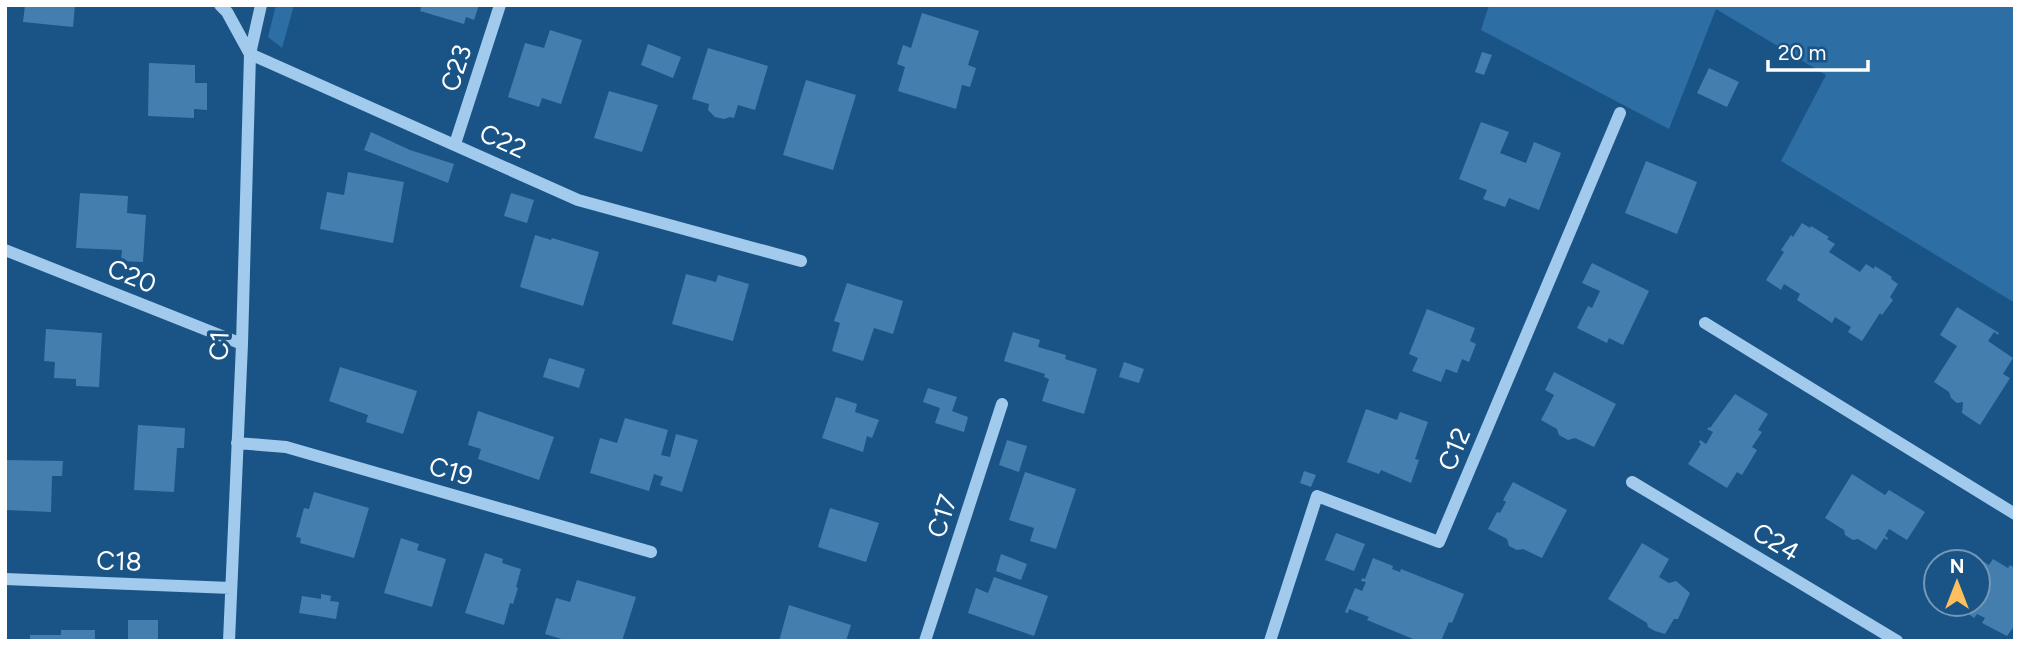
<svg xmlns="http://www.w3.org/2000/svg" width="2020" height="646" font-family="Figtree,sans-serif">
<rect width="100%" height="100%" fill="#1a5486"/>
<!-- green -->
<path fill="#2d6ea4" d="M276,5h18l-12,43 -14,-11z
M1489,5h526v298l-234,-142 45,-86 -110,-66 -47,120 -188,-99z"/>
<!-- building -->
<path fill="#437eaf" d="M25,5h50l-2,22 -50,-5z
M422,5h57l-5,15 -8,-3 -2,7 -44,-13z
M922,13l57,18 -11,34 8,3 -6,19 -8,-2 -6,24 -58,-18 7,-24 -8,-3 6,-19 8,3z
M550,30l32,10 -21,64 -19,-6 -3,9 -31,-10 17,-54 19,5z
M648,44l33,13 -8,21 -32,-13z
M708,48l60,18 -13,44 -17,-5 -4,13 -4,-1 -6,2 -9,-2 -7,-7 1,-6 -17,-5z
M1482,52l10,3 -8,20 -9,-3z
M149,63l46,2v18h12v27l-13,-1v9l-46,-2z
M1709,68l30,14 -12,25 -30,-14z
M806,80l50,15 -23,75 -50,-15z
M609,91l49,14 -16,47 -48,-14z
M1481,122l28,10 -9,21 26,10 8,-21 27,11 -22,57 -30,-12 -4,9 -22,-8 4,-9 -28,-11z
M371,132l39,18 44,14 -6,19 -84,-33z
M1646,161l51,21 -20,52 -52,-21z
M348,172l56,10 -11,61 -73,-14 7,-37 17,3z
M80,193l48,3 -1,17 19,2 -3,47 -22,-1 1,-11 -46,-2z
M511,193l23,7 -7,23 -23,-7z
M1802,223l8,5 1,-2 18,11 -2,2 8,5 -6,8 31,20 6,-8 8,5 1,-3 17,11 -1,2 7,5 -8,13 3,3 -11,15 -2,-2 -18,28 -14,-9 3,-5 -16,-10 -3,6 -35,-23 3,-6 -16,-10 -3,6 -15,-10 18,-28 -3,-2 10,-15 2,2z
M535,235l16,5 1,-2 47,14 -16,54 -63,-19z
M1592,263l57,28 -26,54 -14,-7 -2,5 -30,-15 11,-22 4,2 8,-17 -18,-8z
M686,274l30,8 2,-7 31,9 -16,57 -61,-17z
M847,283l56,18 -10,33 -19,-6 -11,33 -31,-10 8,-28 -6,-2z
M1957,307l42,26 -1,2 -4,-3 -6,9 25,17 -10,16 7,4 -30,47 -18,-12 1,-11 -6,1 -6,-5 -2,-6 -15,-10 23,-36 -17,-11z
M1427,309l48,19 -5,13 6,3 -7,18 -7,-3 -5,14 -11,-4 -5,13 -29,-11 6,-13 -9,-4z
M46,329l56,4 -3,54 -23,-1v-7l-22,-1 1,-16 -11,-1z
M1013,332l27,8 -2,7 28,8 -1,4 32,10 -13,45 -42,-13 7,-22 -5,-2 1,-3 -41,-13z
M549,358l36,11 -6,19 -36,-11z
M1124,362l20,7 -5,14 -20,-6z
M340,367l77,24 -14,43 -37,-12 2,-7 -39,-14z
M1554,372l62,32 -22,43 -19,-9 -7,2 -9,-5 -2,-6 -16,-9 13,-25 -9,-5z
M928,388l29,9 -5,14 16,6 -4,15 -29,-9 5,-15 -17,-6z
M1735,394l33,20 -10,16 4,2 -10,15 5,3 -15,25 -5,-3 -10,16 -39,-24 13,-20 -2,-2 1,-2 6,4 7,-12 -6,-3 2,-2 1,1z
M836,397l21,7 -2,8 24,8 -7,18 -5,-2 -4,16 -41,-14z
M1366,409l31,11 3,-8 28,10 -13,37 4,1 -8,23 -30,-13 -2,4 -32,-12z
M478,411l76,26 -15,43 -61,-21 3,-10 -13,-4z
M625,418l43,12 -7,25 9,2 6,-23 22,6 -16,52 -22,-7 3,-8 -9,-3 -5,17 -59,-18 10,-35 17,5z
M138,425l47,3 -1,20h-7l-3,44 -40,-2z
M1007,440l20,6 -8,26 -20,-7z
M5,460l58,1 -1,15h-10l-1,36 -46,-2z
M1304,471l12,4 -5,12 -11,-4z
M1025,472l51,17 -20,60 -26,-8 4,-13 -25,-8z
M1852,474l33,21 4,-5 36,22 -18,28 -18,-11 -4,7 3,2 -1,2 -3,-2 -8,12 -18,-11 -5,1 -8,-5 -1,-5 -19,-12z
M1513,482l54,28 -25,48 -19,-9 -6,1 -8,-4 -2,-7 -19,-10 9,-17 3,1 6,-11 -3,-2z
M314,492l55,16 -15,50 -54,-15 1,-5 -5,-1 8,-29 5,1z
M830,508l49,15 -13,39 -48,-15z
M1336,533l29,11 -11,27 -29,-11z
M401,538l18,6 -2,6 29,9 -14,48 -48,-14z
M1642,543l27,16 -10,18 10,6 7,-2 14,12 -12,26h-4l-9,15 -10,-3 -7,-4 -1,-4 -39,-24z
M485,553l18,6 -1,4 19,6 -5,18 2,1 -5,16 -3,-1 -6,22 -39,-12z
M1001,554l26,10 -6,16 -25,-9z
M1971,554l18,11 4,-6 15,9 2,-3 5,3v57l-8,11 -25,-13 3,-5 -8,-4 -3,4 -12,-9 3,-5h13v-42h-12z
M1373,558l20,8 -1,3 8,3 1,-3 63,25 -12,29 -3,-1 -8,19h-23l-51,-21 2,-3 -20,-8 -1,4 -3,-1 10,-24 7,3 4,-9 -5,-1 1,-3 3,1z
M994,577l54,19 -14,40 -66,-23 8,-25 12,5z
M577,580l59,17 -14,44h-54l-23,-7 11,-36 14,4z
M321,594l10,2 -1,5 9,1 -3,17 -37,-6 3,-17 19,3z
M789,605l62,20 -5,16h-67z
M128,620h30v21h-30z
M61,630h34v11h-65v-6h31z"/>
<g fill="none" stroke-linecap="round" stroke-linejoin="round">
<!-- minor -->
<path stroke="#a1caec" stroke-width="12" d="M220,5l7,7 23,42 328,146 223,61
M455,144l45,-139
M5,250l237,94
M1705,323l310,191
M237,443l49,4 365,105
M1632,482l265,159
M5,579l226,9
M229,641l13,-297 8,-290 11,-49
M925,641l77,-237
M1270,641l47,-145 122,46 181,-429"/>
</g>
<g text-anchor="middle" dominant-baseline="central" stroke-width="7" stroke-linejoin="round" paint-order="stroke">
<!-- street labels -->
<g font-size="26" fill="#fff" stroke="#1a5486">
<text transform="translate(456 68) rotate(-72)">C23</text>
<text transform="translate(503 141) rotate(24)">C22</text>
<text transform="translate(132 276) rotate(22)">C20</text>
<text transform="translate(219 346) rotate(-88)">C1</text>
<text transform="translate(1454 449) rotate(-67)">C12</text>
<text transform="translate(451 471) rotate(16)">C19</text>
<text transform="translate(942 516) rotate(-72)">C17</text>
<text transform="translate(1776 542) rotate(31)">C24</text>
<text transform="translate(119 561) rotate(2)">C18</text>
</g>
</g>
<!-- border -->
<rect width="2020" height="646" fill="none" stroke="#ffffff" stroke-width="14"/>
<!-- north arrow -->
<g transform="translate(1957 583)"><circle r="33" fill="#1a5486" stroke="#7698b6" stroke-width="2"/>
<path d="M0-5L12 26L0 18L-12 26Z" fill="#febf5c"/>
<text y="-10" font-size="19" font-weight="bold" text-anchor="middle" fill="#ffffff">N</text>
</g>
<!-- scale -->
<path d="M1768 60v10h100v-10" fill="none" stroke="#ffffff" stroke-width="3.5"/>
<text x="1778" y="60" font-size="21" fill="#ffffff" stroke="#1a5486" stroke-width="5" paint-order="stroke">20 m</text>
</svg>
